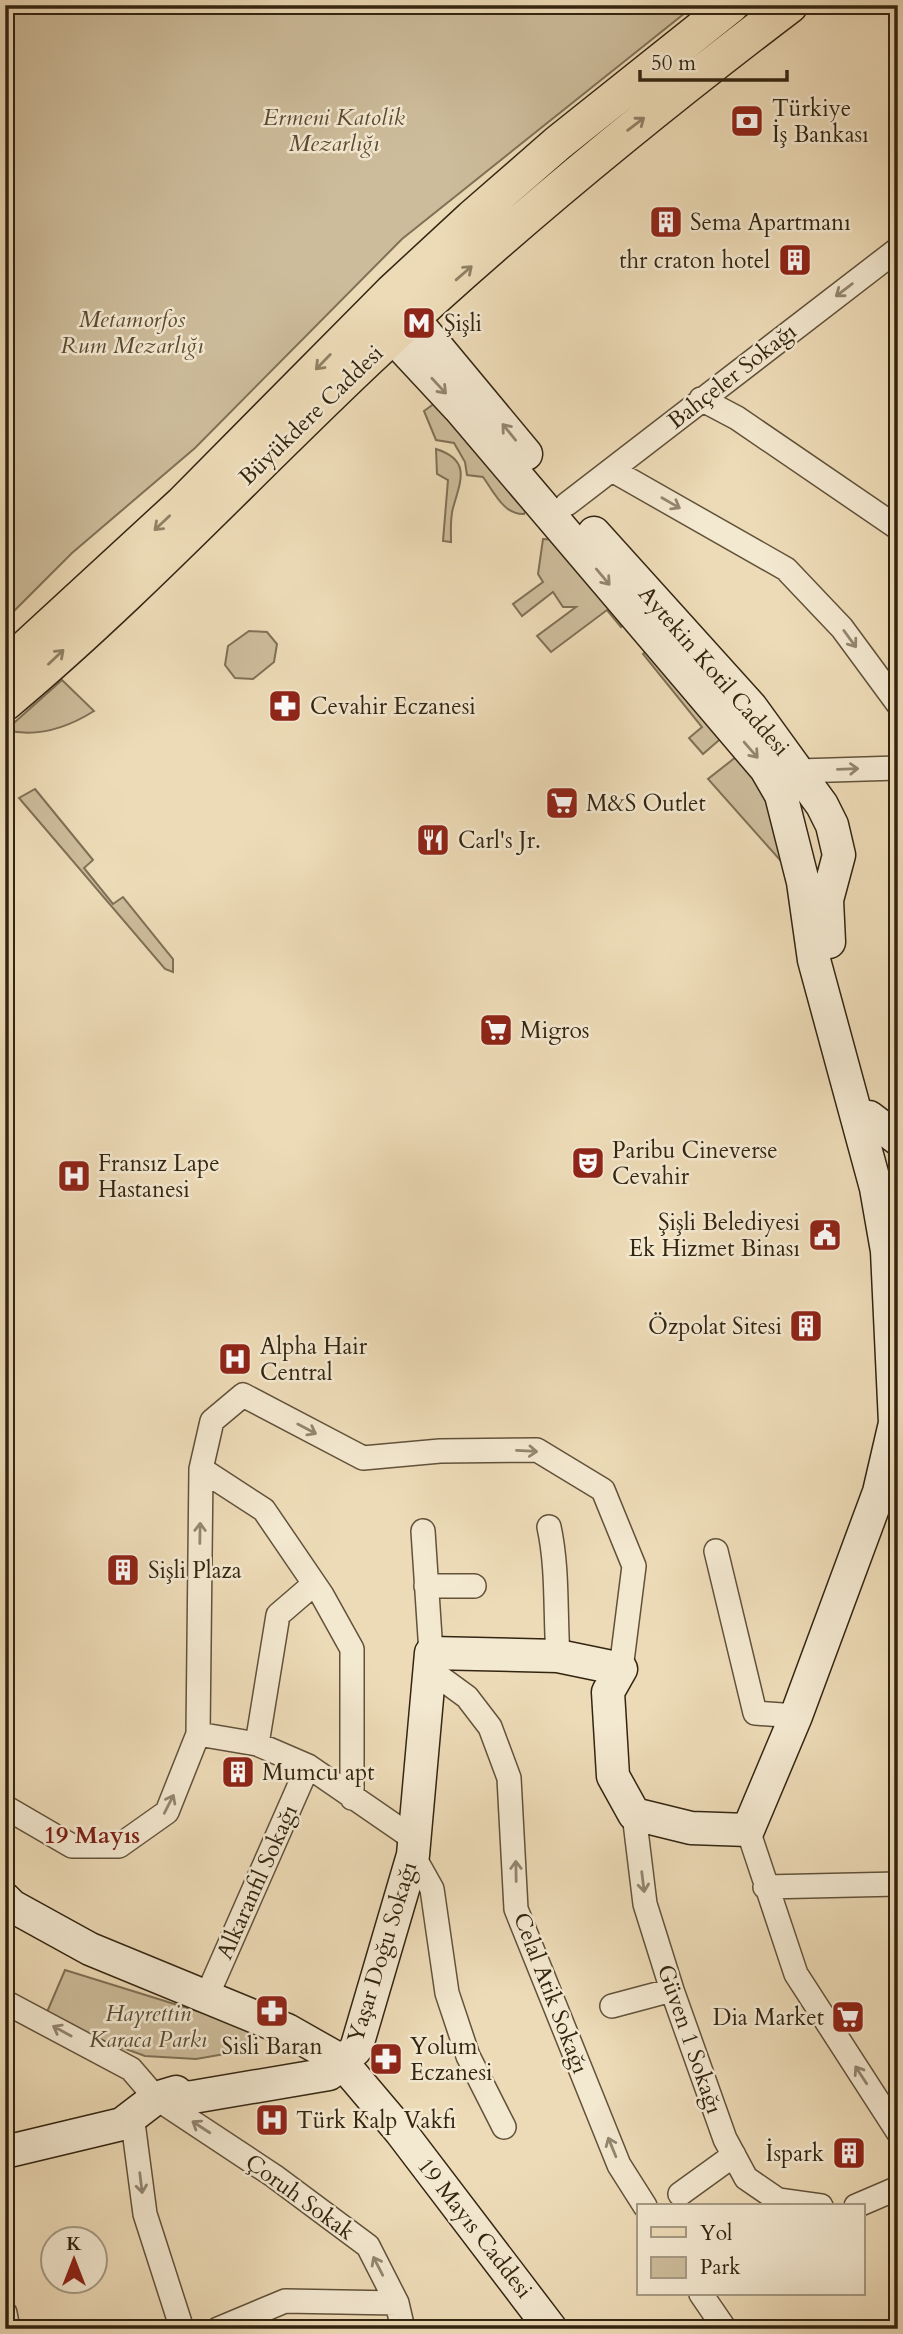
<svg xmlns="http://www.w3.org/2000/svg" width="903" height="2334" font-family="Cardo,serif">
<rect width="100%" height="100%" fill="#eddbb7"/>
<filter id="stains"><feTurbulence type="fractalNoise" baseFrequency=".00286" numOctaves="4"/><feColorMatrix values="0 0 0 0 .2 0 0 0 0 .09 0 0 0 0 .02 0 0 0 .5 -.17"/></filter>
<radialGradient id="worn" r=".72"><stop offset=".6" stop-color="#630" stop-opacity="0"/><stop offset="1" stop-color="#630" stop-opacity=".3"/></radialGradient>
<!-- green -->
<path fill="#cdbc9b" stroke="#807056" stroke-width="2" d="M5,5h690l-293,234 -207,209 -123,105 -67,67z
M439,400l89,104 -4,10c-20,1 -30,-22 -41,-37l-16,-2 -2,-13 -11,-19 -18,-3 -12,-29z
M436,449c35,11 25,31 17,59 -3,10 -2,23 -2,34l-8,-1 5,-61 -11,-6z
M543,539l16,1 69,81 -7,6 -14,-17 -56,42 -14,-16 39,-29h-13l-10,-15 -31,24 -9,-12 30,-22 -5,-8z
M249,631l18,1 10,12 -3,18 -21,17 -18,-1 -10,-13 3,-19z
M651,648l74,87 -22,19 -14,-16 13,-11 -59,-73z
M62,680l32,31c-27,17 -56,27 -88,19z
M741,753l24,29 24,88 -81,-91z
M35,789l58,71 -9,8 29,36 10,-7 50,62v13l-8,-3 -146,-171z
M65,1970l190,59 -1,20 -58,10 -51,-3 -101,-37z"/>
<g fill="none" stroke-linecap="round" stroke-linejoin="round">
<defs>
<path id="street" d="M701,399l36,19 161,110
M612,470l174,99 56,59 56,76
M567,504l331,-255
M799,771l99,-3
M201,1469l63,41 58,85 30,54v149
M549,1527c9,41 6,86 9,129
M423,1531l8,122
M716,1551l39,162 41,3
M426,1586h48
M430,1670l37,27 23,30 19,51 7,131 103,256 26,41
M198,1734l59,10 51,22 106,73
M257,1744l21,-129 36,-31
M5,1807l67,39h47l48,-34 31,-78 3,-265 11,-48 31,-26 120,63 77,-7 97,-1 66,40 31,76 -13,103
M634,1814l11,90 27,86 53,149 21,39 32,22 43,6
M748,1830l48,144 102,158
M413,1855l19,34 15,104 21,63 36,71
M765,1887l133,-3
M206,1998l102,-232
M5,2002l126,67 25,29 118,78 94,70 29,57 6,26
M612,2006l60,-16
M132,2115l13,99 37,115
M680,2194l54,-39
M856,2206l42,-18
M701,2294l24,35
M5,2313l3,16
M218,2329l67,-28 112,2
M896,2329l2,-2"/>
<path id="secondary" d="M413,318l113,136
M594,533l157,174 71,98 10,20 7,30 -12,45 2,42
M869,1117l29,22
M5,1899l7,7 78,43 197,81 53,30 61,72 150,197
M156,2098l37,-1 136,-23 27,-25 57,-194 18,-202 127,3 63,13 -13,23 5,84 21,38 57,14 57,2 48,-114 83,-224 16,-69 -8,-172 -11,-63 -62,-228 -11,-78 -22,-87 -15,-26 -307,-361 -67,-72
M5,2152l117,-28 34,-26 20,-6"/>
<path id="primary" d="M5,667l177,-163 210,-212 80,-74 86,-75 173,-138
M5,703c128,-107 243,-231 364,-345 134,-126 275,-242 421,-353"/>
</defs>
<!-- street casing -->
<use href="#street" stroke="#62523a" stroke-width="26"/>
<!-- secondary casing -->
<use href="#secondary" stroke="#332511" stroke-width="35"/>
<!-- primary casing -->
<use href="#primary" stroke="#332511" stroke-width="38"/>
<!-- street -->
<use href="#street" stroke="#f3e8d0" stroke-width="23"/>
<!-- secondary -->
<use href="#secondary" stroke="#f3e8d0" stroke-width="32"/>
<!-- primary -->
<use href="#primary" stroke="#eddbb7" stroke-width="35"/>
</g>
<!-- one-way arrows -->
<defs><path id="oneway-shaft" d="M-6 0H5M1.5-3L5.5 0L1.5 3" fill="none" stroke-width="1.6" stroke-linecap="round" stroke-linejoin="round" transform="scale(1.75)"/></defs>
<g stroke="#908064">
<use href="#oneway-shaft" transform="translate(636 124) rotate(-37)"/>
<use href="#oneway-shaft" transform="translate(464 273) rotate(-41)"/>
<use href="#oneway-shaft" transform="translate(323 362) rotate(134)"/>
<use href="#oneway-shaft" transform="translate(162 523) rotate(137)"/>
<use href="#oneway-shaft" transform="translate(56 657) rotate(-43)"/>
</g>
<g stroke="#938670">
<use href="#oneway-shaft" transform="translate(844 290) rotate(143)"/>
<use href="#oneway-shaft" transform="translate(439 386) rotate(47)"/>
<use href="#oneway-shaft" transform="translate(509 432) rotate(-129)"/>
<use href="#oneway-shaft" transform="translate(671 503) rotate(30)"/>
<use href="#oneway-shaft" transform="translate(603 577) rotate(50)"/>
<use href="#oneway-shaft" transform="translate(850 639) rotate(54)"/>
<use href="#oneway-shaft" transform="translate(751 750) rotate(49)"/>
<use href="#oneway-shaft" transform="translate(848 769) rotate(-2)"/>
<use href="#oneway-shaft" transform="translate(307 1429) rotate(28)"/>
<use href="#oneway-shaft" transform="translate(527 1451) rotate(3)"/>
<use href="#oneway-shaft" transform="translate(200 1533) rotate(-89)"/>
<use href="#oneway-shaft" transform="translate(169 1804) rotate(-63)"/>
<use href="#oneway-shaft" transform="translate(516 1871) rotate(-91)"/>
<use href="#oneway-shaft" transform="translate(643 1882) rotate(83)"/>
<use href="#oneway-shaft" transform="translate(62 2031) rotate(-151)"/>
<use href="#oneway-shaft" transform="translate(861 2075) rotate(-123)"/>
<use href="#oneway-shaft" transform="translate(201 2127) rotate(-147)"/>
<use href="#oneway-shaft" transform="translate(612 2147) rotate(-112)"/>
<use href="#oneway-shaft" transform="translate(141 2183) rotate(83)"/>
<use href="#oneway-shaft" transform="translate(378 2266) rotate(-117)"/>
</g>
<!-- icons -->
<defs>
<symbol id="bank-square" viewBox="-11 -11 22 22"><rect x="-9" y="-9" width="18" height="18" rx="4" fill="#8f2418" stroke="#f3e8d0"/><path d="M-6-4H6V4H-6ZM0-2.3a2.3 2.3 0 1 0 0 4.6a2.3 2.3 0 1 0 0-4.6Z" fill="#fff"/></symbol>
<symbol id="building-square" viewBox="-11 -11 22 22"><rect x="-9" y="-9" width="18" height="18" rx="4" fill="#8f2418" stroke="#f3e8d0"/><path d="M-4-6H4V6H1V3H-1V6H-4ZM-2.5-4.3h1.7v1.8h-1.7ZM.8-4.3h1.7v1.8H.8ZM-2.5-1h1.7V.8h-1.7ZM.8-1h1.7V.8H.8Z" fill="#fff"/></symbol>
<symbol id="metro-square" viewBox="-11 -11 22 22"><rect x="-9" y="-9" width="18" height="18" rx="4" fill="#8f2418" stroke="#f3e8d0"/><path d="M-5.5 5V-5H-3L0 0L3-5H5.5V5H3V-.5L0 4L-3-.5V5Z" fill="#fff"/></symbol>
<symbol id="pharmacy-square" viewBox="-11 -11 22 22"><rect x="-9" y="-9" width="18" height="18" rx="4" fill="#8f2418" stroke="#f3e8d0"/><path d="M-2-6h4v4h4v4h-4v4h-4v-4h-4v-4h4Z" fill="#fff"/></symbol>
<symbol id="supermarket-square" viewBox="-11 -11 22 22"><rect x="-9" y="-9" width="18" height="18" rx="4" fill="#8f2418" stroke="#f3e8d0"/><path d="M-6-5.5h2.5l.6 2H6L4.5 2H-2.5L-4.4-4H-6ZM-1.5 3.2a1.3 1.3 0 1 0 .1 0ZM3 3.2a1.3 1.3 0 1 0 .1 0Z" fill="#fff"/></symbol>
<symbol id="restaurant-square" viewBox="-11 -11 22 22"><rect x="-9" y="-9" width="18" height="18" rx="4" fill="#8f2418" stroke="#f3e8d0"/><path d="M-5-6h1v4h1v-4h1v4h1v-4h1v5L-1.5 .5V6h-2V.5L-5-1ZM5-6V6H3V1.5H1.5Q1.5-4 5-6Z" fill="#fff"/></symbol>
<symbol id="theatre-square" viewBox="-11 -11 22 22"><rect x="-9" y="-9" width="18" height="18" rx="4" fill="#8f2418" stroke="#f3e8d0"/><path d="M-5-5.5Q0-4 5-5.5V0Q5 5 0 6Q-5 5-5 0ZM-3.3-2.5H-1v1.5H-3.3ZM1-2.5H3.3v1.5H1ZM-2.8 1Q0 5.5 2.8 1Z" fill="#fff"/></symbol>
<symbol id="hospital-square" viewBox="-11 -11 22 22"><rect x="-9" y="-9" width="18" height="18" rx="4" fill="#8f2418" stroke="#f3e8d0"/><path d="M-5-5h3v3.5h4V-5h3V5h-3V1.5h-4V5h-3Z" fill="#fff"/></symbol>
<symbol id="civic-square" viewBox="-11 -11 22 22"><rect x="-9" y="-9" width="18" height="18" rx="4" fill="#8f2418" stroke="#f3e8d0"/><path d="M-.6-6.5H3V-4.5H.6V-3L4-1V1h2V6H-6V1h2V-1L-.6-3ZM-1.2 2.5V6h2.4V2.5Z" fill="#fff"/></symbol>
</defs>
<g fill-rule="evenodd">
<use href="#bank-square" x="728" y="102" width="38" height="38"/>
<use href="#building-square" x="647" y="203" width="38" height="38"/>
<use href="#building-square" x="776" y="241" width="38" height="38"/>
<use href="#metro-square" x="400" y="304" width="38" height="38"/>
<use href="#pharmacy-square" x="266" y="687" width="38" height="38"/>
<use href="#supermarket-square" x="543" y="784" width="38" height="38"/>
<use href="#restaurant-square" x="414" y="821" width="38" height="38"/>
<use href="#supermarket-square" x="477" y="1011" width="38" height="38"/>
<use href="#theatre-square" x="569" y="1144" width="38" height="38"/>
<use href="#hospital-square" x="55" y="1157" width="38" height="38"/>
<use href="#civic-square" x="806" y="1216" width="38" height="38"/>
<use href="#building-square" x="787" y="1307" width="38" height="38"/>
<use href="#hospital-square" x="216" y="1340" width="38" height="38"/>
<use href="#building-square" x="104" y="1551" width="38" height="38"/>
<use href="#building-square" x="219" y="1753" width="38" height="38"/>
<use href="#pharmacy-square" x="253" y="1992" width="38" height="38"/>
<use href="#supermarket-square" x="829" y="1998" width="38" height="38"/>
<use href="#pharmacy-square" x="367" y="2040" width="38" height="38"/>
<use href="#hospital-square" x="253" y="2101" width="38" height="38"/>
<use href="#building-square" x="830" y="2134" width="38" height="38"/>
</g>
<g text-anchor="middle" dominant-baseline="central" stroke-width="5" stroke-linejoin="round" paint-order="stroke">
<!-- poi labels -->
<g font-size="23" fill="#332511" stroke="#f3e8d0" text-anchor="start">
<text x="772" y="108">Türkiye<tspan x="772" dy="26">İş Bankası</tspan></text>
<text x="690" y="222">Sema Apartmanı</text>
<text x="770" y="260" text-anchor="end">thr craton hotel</text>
<text x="444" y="323">Şişli</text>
<text x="310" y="706">Cevahir Eczanesi</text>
<text x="586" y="803">M&amp;S Outlet</text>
<text x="458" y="840">Carl's Jr.</text>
<text x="520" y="1030">Migros</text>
<text x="612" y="1150">Paribu Cineverse<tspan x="612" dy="26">Cevahir</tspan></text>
<text x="98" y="1163">Fransız Lape<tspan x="98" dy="26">Hastanesi</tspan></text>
<text x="800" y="1222" text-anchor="end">Şişli Belediyesi<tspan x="800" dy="26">Ek Hizmet Binası</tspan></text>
<text x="782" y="1326" text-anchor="end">Özpolat Sitesi</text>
<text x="260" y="1346">Alpha Hair<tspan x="260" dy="26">Central</tspan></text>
<text x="148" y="1570">Sişli Plaza</text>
<text x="262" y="1772">Mumcu apt</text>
<text x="824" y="2017" text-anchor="end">Dia Market</text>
<text x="272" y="2046" text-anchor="middle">Sisli Baran</text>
<text x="410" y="2046">Yolum<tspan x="410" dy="26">Eczanesi</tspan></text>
<text x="296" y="2120">Türk Kalp Vakfı</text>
<text x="824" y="2153" text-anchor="end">İspark</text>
</g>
<!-- park labels -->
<g font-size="23" font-style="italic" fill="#5a4b34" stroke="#f3e8d0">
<text x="334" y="117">Ermeni Katolik<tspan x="334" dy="26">Mezarlığı</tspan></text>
<text x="132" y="319">Metamorfos<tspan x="132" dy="26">Rum Mezarlığı</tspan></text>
<text x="148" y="2013">Hayrettin<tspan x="148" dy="26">Karaca Parkı</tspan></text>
</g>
<!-- street labels -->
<g font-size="23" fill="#332511" stroke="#f3e8d0">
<text transform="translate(732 376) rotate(-38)">Bahçeler Sokağı</text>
<text transform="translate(311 415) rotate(-44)">Büyükdere Caddesi</text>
<text transform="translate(714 671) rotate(49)">Aytekin Kotil Caddesi</text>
<text transform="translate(257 1882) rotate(-66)">Alkaranfil Sokağı</text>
<text transform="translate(382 1952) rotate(-73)">Yaşar Doğu Sokağı</text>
<text transform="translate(551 1993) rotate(69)">Celal Atik Sokağı</text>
<text transform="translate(690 2039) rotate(71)">Güven 1 Sokağı</text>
<text transform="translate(300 2197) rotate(36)">Çoruh Sokak</text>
<text transform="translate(475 2228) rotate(52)">19 Mayıs Caddesi</text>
</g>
<!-- neighbourhood labels -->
<g font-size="24" font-weight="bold" fill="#7a1f14" stroke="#f3e8d0">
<text x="92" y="1835">19 Mayıs</text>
</g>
</g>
<!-- margin -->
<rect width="903" height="2334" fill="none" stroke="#eddbb7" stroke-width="28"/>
<rect x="7" y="7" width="889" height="2320" fill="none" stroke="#332511" stroke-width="3.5"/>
<rect x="14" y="14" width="875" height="2306" fill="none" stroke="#332511" stroke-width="2"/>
<!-- legend -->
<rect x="637" y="2204" width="228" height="91" fill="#f3e8d0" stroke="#a69a84" stroke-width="2"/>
<rect x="651" y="2227" width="35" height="10" fill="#eddbb7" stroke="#a69a84" stroke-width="2"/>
<text x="700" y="2240" font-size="21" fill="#332511">Yol</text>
<rect x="651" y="2257" width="35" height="21" fill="#cdbc9b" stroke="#a69a84" stroke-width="2"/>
<text x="700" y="2274" font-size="21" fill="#332511">Park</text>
<!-- north arrow -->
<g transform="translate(74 2260)"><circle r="33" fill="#f3e8d0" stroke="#a69a84" stroke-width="2"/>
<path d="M0-5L12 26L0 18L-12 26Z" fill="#8f2418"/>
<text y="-10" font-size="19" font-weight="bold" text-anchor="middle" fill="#332511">K</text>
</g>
<!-- scale -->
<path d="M640 70v10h147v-10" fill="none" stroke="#332511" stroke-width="3.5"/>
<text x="651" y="70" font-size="21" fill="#332511" stroke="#f3e8d0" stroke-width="5" paint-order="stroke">50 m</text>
<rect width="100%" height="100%" filter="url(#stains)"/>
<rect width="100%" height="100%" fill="url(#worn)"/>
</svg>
